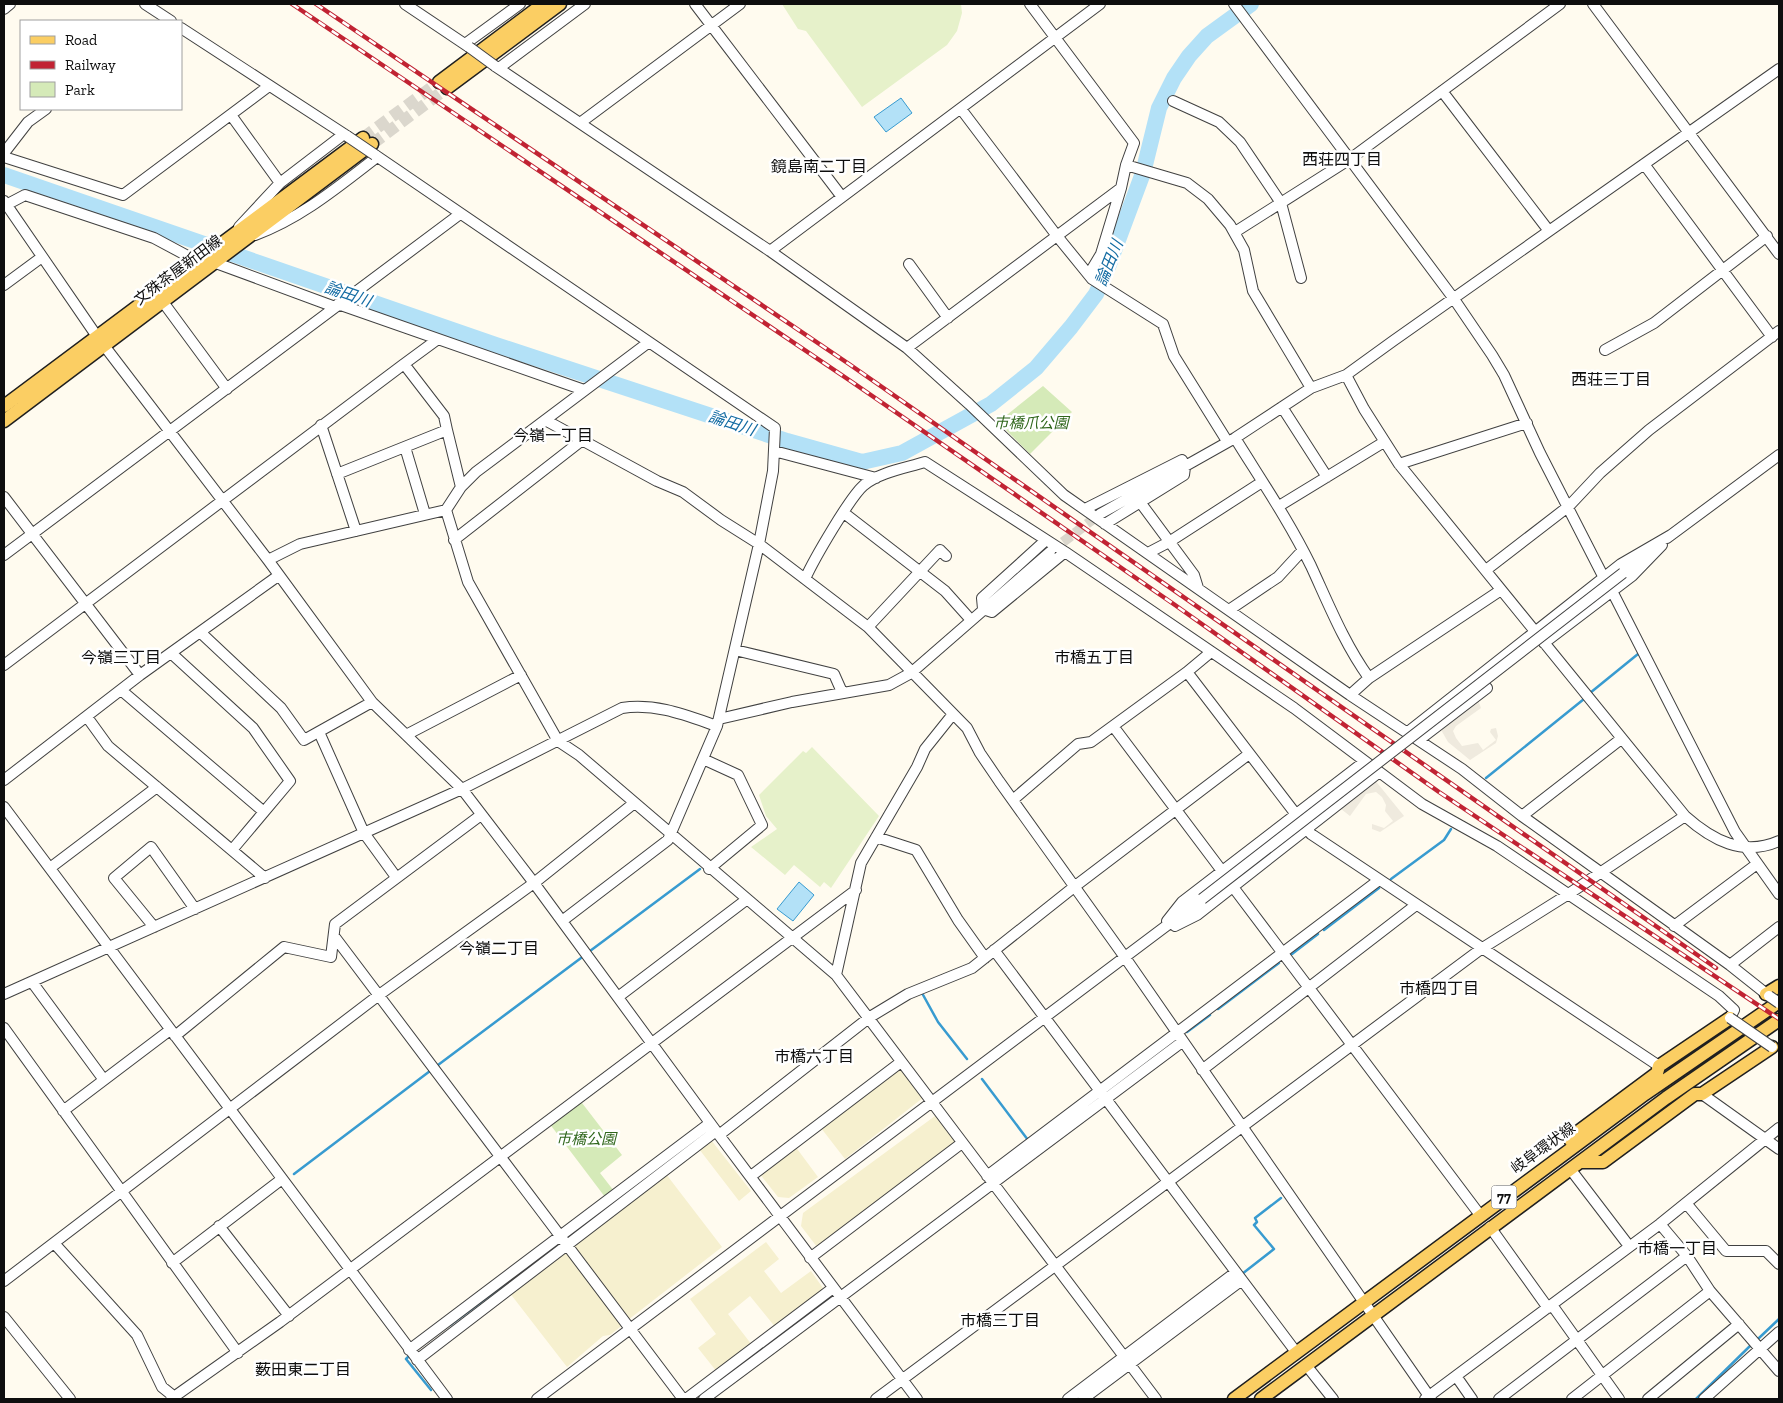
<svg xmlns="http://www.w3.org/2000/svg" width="1783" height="1403" font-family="'Zilla Slab','Noto Sans JP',serif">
<rect width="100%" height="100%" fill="#fffbef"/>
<!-- farmland -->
<path fill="#f6f0cf" d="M900,1065l24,32 -79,62 -24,-31z
M935,1116l21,27 -139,104 -16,-21 2,-13z
M711,1140l40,51 -12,10 -40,-52z
M795,1146l23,31 -29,21 -11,-1 -19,-24z
M666,1174l56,73 -94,73 -56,-76z
M766,1242l13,17 -15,12 17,22 30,-22 14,20 -49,37 -26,-32 -22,18 24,31 -35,27 -19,-24 18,-14 -26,-35z
M567,1248l57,76 -14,11 -7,1 -36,31 -58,-75z"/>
<!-- green -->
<path fill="#d5eab8" d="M1043,386l29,26 -42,42 -32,-32z
M579,1099l43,56 -22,18 14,18 -9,6 -56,-74z"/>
<!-- pitch -->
<path fill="#e6f1ca" d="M782,4h179l1,9 -5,18 -10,14 -85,62 -56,-76 -8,-2z
M812,747l67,69 -48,72 -7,-6 -4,5 -26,-22 -9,10 -34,-28 26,-18 -11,-13 -7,-21 44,-44 3,2z"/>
<!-- plaza -->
<path fill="#efeade" d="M1478,700l3,8 -25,18 -3,5 3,7 6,8 16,-3 5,7 13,-10 -6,-8 1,-3 5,-1 2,8 -2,7 -26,17 -22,-18 -8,-14z
M1374,779l30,37 -24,16 -8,-3v-5l12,4 9,-7 -8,-10 1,-6 -4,-8 -6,-5 -10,2 -16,22 -9,-7z"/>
<!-- water -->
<path fill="#b3e1f7" stroke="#389bd0" d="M901,98l11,15 -26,19 -12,-15z
M799,882l15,13 -21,26 -16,-12z"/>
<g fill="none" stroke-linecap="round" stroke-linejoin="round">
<!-- stream -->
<path stroke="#389bd0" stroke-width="2.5" d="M1590,693l48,-39
M1486,778l98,-79
M1391,879l53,-39 7,-11
M1324,930l55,-42
M590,951l110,-82
M1292,954l26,-20
M922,993l16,29 29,37
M1218,1009l61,-46
M1187,1032l23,-17
M438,1065l143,-107
M982,1079l46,61
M1109,1090l63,-47
M294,1174l136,-103
M570,1235l41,-31
M1242,1274l32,-25 -20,-24 3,-3 -2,-4 26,-20
M450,1325l107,-80
M1759,1338l20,-19
M409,1356l-3,3 25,31
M1696,1399l54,-53"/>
<!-- river -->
<path stroke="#b3e1f7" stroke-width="16" d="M4,175l492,170 291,96 75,21 40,-9 89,-49 45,-36 35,-41 25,-33 12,-27 35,-94 16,-65 15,-30 15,-22 18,-20 44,-32"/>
<!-- minor-tunnel -->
<path stroke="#dbd7cd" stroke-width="10" stroke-dasharray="10 5" stroke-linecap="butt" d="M1051,551l49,-37"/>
<!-- major-tunnel -->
<path stroke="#dbd7cd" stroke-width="12" stroke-dasharray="12 6" stroke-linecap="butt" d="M363,138l76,-56
M372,144l75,-56"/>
<defs>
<path id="minor" d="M145,4l26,17
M405,4l64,43
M695,4l147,193
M1030,4l104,139 -8,22 61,18 21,16 22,26 14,25 9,41 58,97
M1234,4l220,295 38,56 12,20 36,78 64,125
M1593,4l186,250
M4,9l6,-5
M181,28l166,108
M465,44l55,-40
M495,66l275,185 137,97 62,56 95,91 286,200 112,74 60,47 208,149 49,-38
M499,68l86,-64
M1442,91l107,140
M1173,101l46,21 21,20 41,61 20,75
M961,109l96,127 35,43 71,45 11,32 53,85
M231,115l49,68
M580,123l160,-119
M4,153l24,-31 18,-13
M4,157l119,38 146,-109
M1644,164l128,173
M4,201l92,134 172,225 104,142 90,87 72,94 182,248 201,268
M6,205l19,-10 129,43 43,23
M239,227l41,-44 64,-49
M1235,232l115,-73 210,-155
M255,235c46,-17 83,-48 122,-78
M770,251l330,-247
M216,263l119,44
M909,264l39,54
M1089,274l12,-20 20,-66
M4,285l38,-28
M163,302l64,87
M338,304l246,86
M438,339l-34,25 40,52 3,14
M907,348l214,-160 5,-23
M1605,350l49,-27 113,-87
M1346,375l18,34 35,55 286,352c27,24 58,41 94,25
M1282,407l45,70
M547,421l110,60 26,11 38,28 38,24 109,83 99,101 13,25 19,28 125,175 307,443
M321,425l35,106
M1235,438c26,42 54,83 76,128 18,39 33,77 58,112l-19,17
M405,447l20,67
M774,451l102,27
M1399,464l128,-41
M337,474l110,-44 14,57
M4,497l136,178
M1140,502l54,73 4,13
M1279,506l105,-64
M1085,509l97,-49 3,7 -1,8 -79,49
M446,510l22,72 90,159 21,14 257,220 320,424
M844,513l101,78 26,29
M1100,514l135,-76 76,-50 35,-13 47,-34 386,-272
M1667,538l112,-83
M454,540l127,-99
M1148,553l21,-11 93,-60
M4,555l456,-341
M268,560l32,-16 146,-34 15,-23 15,-15 173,-130
M1486,570l83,-64 31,-33 49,-43 130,-99
M1623,573l19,-15
M805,579c9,-20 45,-82 59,-94 16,-13 42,-17 61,-23l140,90 229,156 128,96 75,42 222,150 15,14 -4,8
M1612,591l123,241 44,62
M983,609l9,3 73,-60
M983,609l-1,-11 64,-58
M1229,610l49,-33 24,-26
M868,627l72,-77 6,6
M200,632l81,76 23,32 68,-38
M1544,643l88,-67 30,-31
M735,650l99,24 8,18
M171,653l82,75 37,53 -58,69
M4,665l400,-301
M1187,672l124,162 348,232
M1369,678l132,-88
M121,690l143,122
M87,717l21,29 157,132
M719,719l73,-17 97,-17 22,-12 139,-121
M1113,726l109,145
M319,732l45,101 32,44
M1408,732l213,-168 50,-29
M406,735l115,-60
M1419,740l68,-52
M703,759l35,16 24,50 -53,44
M4,780l136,-105 138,-99
M1014,799l64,-55 13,-2 96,-70 24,-20
M4,807l443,592
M1522,816l99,-77
M876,837l40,13 42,70 27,38
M50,868l107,-81
M1233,887l247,328
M562,921l106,-81 49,-114
M1167,921l15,-19 182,-140
M1175,926l22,-11 181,-142
M1674,926l83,-62
M154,927l-40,-49 37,-31 44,62
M334,936l349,463
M994,950l302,402
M1730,965l39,31
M836,975l25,-112 56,-96 8,-18 28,-35
M32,982l72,98
M4,994l458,-205 160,-81c34,-5 63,7 95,18l42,-182 14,-73 2,-43 -400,-273
M618,997l128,-97
M4,1028l234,325
M175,1036l109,-89 47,10 4,-33 146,-109
M1202,1070l214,-165
M1702,1094l77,55
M63,1111l107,-81
M719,1135l151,-118 38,-23 64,-26 102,-81 175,-133
M1571,1170l58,76
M751,1176l150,-114
M987,1176l392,-296
M1686,1203l40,48h40l13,13
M1660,1224l27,32 23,35 69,80
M219,1226l70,90
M1490,1227l58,81
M54,1243l83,92 25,52 15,12
M810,1258l152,-115
M172,1263l110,-84
M4,1281l375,-286 155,-112 99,-79
M1552,1305l67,94
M4,1317l66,82
M409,1350l301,-227
M417,1360l299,-229
M1306,1365l27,34
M1456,1376l16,23
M171,1399l109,-77 576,-432
M537,1399l665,-500
M686,1399l147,-111
M704,1399l478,-357
M876,1399l605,-450 86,-54 118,-79
M1068,1399l168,-127
M1083,1399l159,-119
M1425,1399l235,-175 119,-96
M1499,1399l188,-143
M1572,1399l138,-108
M1648,1399l91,-75
M1704,1399l75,-67"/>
<path id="major" d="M439,82l104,-78
M447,88l113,-84
M4,406l359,-268
M4,421l368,-277
M1766,994l13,-8
M1571,1141l8,-10 78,-58 2,-7 71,-48
M1581,1162h22l92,-68h7l70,-47
M1234,1399l411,-305 134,-92
M1261,1399l405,-301 113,-78"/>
</defs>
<!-- minor casing -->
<use href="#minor" stroke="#414141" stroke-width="12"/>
<!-- major casing -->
<use href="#major" stroke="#1f1f1f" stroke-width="15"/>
<!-- minor -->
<use href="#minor" stroke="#fff" stroke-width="10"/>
<!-- major -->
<use href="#major" stroke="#fbce63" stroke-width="12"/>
<defs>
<path id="rail" d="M292,4l560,378 323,223 264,187 340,227
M316,4l533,360 867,604"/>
</defs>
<!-- rail casing -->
<use href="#rail" stroke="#c12333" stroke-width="4.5"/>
<!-- rail -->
<use href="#rail" stroke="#fff" stroke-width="2.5" stroke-dasharray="8" stroke-linecap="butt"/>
<defs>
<path id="minor-bridge" d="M469,47l26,19
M347,136l28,19
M1202,899l421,-326
M1769,996l10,7
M1730,1018l42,29"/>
</defs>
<!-- minor-bridge casing -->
<use href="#minor-bridge" stroke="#414141" stroke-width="12" stroke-linecap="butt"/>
<!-- minor-bridge -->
<use href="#minor-bridge" stroke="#fff" stroke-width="10"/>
</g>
<g text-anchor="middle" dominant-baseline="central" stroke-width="5" stroke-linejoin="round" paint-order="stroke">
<!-- shield labels -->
<rect fill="#fff" stroke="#565656" stroke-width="1" x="1491.5" y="1185.5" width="25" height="23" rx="4"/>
<g font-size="14" font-weight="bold" fill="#0e0e0e">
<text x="1504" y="1197">77</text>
</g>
<!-- street labels -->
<g font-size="15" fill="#0e0e0e" stroke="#fff">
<text transform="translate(178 270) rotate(-37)">文殊茶屋新田線</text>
<text transform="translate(1543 1148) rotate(-36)">岐阜環状線</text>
</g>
<!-- park labels -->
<g font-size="15" font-style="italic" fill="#30671d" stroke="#fff">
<text x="1031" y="423">市橋爪公園</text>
<text x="586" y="1139">市橋公園</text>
</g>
<!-- neighbourhood labels -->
<g font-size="16" fill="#0e0e0e" stroke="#fff">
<text x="1342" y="159">西荘四丁目</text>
<text x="819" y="166">鏡島南二丁目</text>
<text x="1611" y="379">西荘三丁目</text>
<text x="553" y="435">今嶺一丁目</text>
<text x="121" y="657">今嶺三丁目</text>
<text x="1094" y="657">市橋五丁目</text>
<text x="499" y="948">今嶺二丁目</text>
<text x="1439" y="988">市橋四丁目</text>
<text x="814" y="1056">市橋六丁目</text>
<text x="1677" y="1248">市橋一丁目</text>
<text x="1000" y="1320">市橋三丁目</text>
<text x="303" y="1369">薮田東二丁目</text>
</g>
<!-- water labels -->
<g font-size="16" font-style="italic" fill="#146ca3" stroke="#fff">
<text transform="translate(1109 263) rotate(-68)">論田川</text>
<text transform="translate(348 294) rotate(19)">論田川</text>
<text transform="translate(732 423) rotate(18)">論田川</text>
</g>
</g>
<!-- border -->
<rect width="1783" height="1403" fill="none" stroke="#0e0e0e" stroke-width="10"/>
<!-- legend -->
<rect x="20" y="20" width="162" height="90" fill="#ffffff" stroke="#9f9f9f"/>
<rect x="30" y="36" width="25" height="8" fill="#fbce63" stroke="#9f9f9f"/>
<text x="65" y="45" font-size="15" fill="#0e0e0e">Road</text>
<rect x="30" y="61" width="25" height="8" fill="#c12333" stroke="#9f9f9f"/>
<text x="65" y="70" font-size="15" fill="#0e0e0e">Railway</text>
<rect x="30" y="82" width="25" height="15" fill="#d5eab8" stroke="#9f9f9f"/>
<text x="65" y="95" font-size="15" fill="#0e0e0e">Park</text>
</svg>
